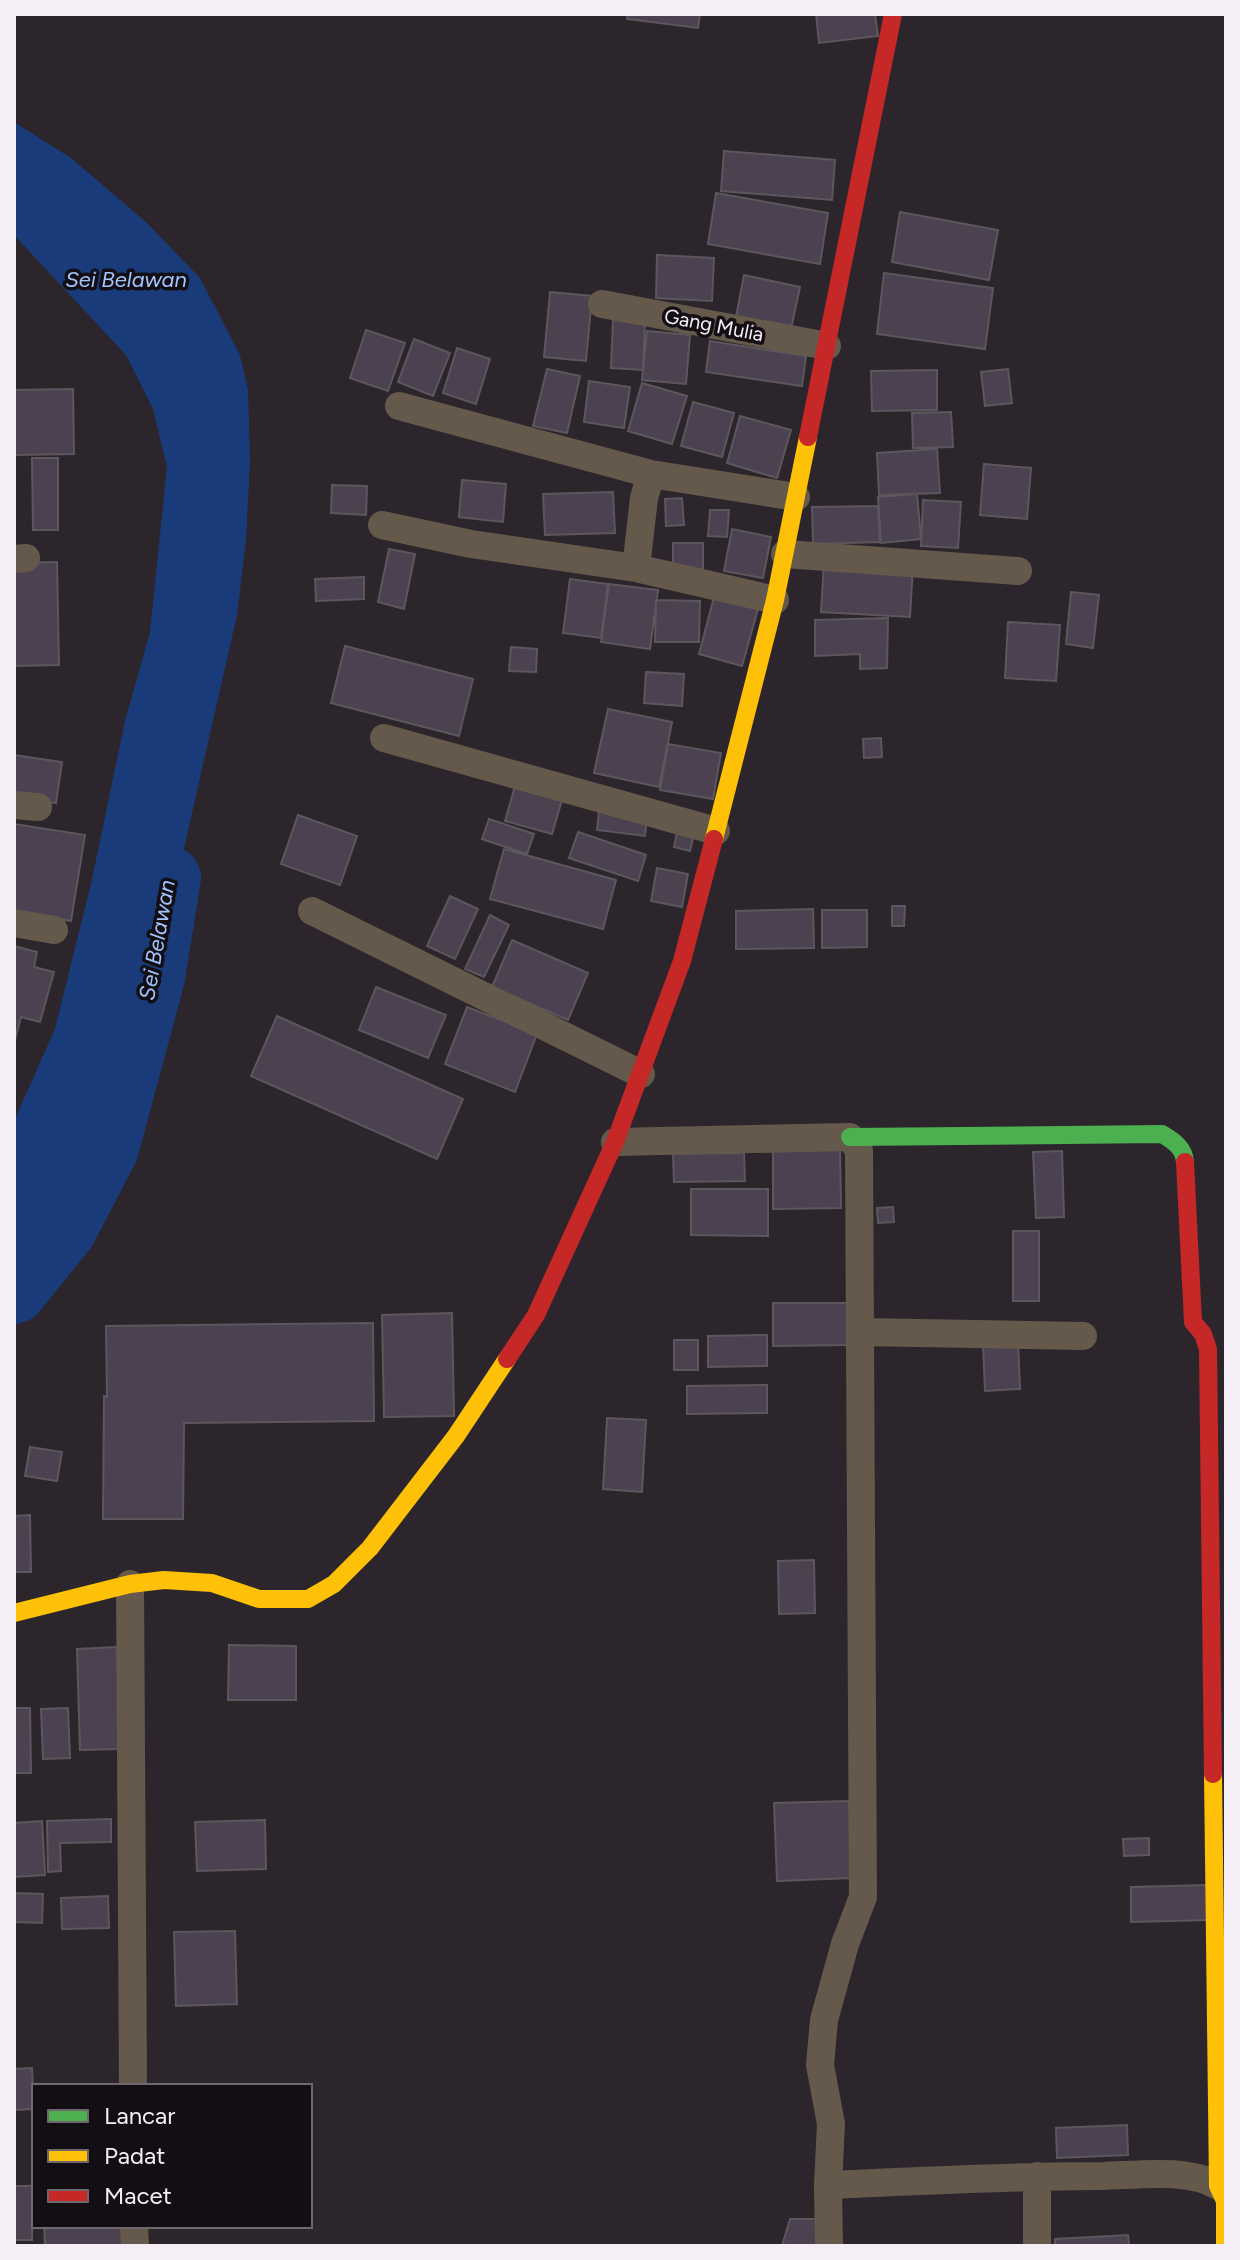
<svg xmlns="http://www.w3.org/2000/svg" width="1240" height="2260" font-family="Figtree,sans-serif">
<rect width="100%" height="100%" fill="#2c262c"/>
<!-- water -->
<path fill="#193b79" d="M14,122l57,36 76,65 53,55 40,77 8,35 2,70 -4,81 -9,74 -72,317 -83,264 -41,85 -27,34v-194l41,-92 36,-145 34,-163 25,-89 17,-165 -14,-58 -27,-54 -112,-120z"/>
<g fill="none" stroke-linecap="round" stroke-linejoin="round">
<!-- river -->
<path stroke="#193b79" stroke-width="64" d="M14,1292l51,-63 42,-81 46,-171 16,-99"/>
</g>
<!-- building -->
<path fill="#4b4151" stroke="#5b575c" stroke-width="2" d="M628,14h72l-2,14 -71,-9z
M816,14h59l3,22 -59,7z
M724,151l111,9 -3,40 -111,-9z
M716,193l112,20 -8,51 -112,-20z
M900,212l98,18 -9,50 -97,-18z
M657,255l57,3 -2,43 -56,-3z
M884,273l109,15 -8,61 -108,-15z
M744,275l56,12 -9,42 -55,-12z
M550,292l42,4 -6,65 -42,-4z
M613,320l32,1 -2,49 -32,-2z
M366,330l39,13 -17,48 -38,-13z
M647,331l43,4 -4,49 -44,-4z
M414,339l36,14 -17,43 -35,-14z
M710,341l96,15 -4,30 -96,-14z
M457,348l33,11 -14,45 -33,-11z
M547,369l33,7 -13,57 -34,-7z
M1008,369l4,34 -27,3 -4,-34z
M937,370v40l-65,1 -1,-40z
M589,381l41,6 -6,41 -40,-6z
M642,383l45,13 -15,48 -44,-13z
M73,389l1,65 -60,1v-65z
M693,402l41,11 -12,44 -41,-11z
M951,412l2,35 -40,1 -1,-35z
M740,416l51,14 -14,48 -50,-15z
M937,449l3,44 -61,2 -2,-42z
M32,458h26v72h-25z
M984,464l47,4 -4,51 -47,-4z
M462,480l44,4 -3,38 -44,-5z
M332,485l35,1 -1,29 -35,-2z
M613,492l2,41 -70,2 -2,-41z
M917,494l4,45 -40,4 -3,-46z
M682,498l2,27 -18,1 -1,-27z
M923,500l38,2 -3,46 -37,-2z
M878,506l2,36 -67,2 -1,-37z
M710,510h19l-2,27 -19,-1z
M732,529l39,8 -8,41 -39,-7z
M673,543h30v26l-30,-1z
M389,549l26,5 -11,55 -26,-7z
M57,562l2,103 -45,1v-103z
M824,562l89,4 -3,51 -89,-5z
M364,577v22l-48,2 -1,-22z
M570,579l38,5 -7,54 -38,-5z
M609,584l49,6 -8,59 -49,-7z
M1071,592l28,3 -6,53 -27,-4z
M714,597l44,12 -16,57 -43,-12z
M656,600l44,1 -1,41h-44z
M888,618l-1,50 -27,1v-15l-45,2v-36z
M1008,622l52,3 -4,56 -51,-3z
M345,646l128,33 -14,57 -128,-33z
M511,647l26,2 -1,23 -27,-1z
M646,672l38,2 -2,32 -38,-3z
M608,709l64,13 -13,65 -65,-14z
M881,738l1,19 -18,1 -1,-19z
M668,744l53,9 -8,46 -53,-9z
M14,755l48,7 -6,41 -42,-6z
M515,786l47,14 -10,34 -47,-13z
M599,811l48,6 -2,19 -48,-6z
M298,815l59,21 -17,49 -59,-21z
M489,819l45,15 -7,20 -45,-15z
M14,824l71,11 -14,86 -57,-9z
M678,826l17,4 -5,21 -16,-4z
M578,832l68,23 -8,26 -69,-23z
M504,849l112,31 -13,49 -113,-30z
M657,868l31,6 -6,33 -31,-6z
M450,896l28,13 -23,50 -28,-13z
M892,906h13l-1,20h-12z
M813,909l1,39 -78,1v-38z
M822,910h45v37l-45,1z
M490,915l19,10 -25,52 -19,-8z
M512,940l76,33 -20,47 -76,-33z
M14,946l23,6 -3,15 20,5 -14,50 -19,-5 -6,23z
M376,987l70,28 -18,43 -69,-28z
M467,1007l70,27 -22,58 -70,-28z
M277,1016l186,83 -26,60 -186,-83z
M840,1146l1,62 -68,1v-62z
M1062,1151l2,66 -28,1 -3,-66z
M744,1153l1,28 -71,1 -1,-28z
M691,1189h77v47l-77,-1z
M893,1207l1,15 -16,1 -1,-15z
M1013,1231h26v70h-26z
M773,1303h78l-1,42 -77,1z
M452,1313l2,103 -70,1 -2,-102z
M373,1323l1,98 -190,2 -1,96h-80l1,-123 3,1 -1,-71z
M767,1335v31l-59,1v-31z
M674,1340h24v30h-24z
M1018,1341l2,48 -35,2 -2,-48z
M767,1385v28l-80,1v-28z
M607,1418l39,2 -4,72 -39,-3z
M30,1447l32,5 -5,29 -32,-5z
M30,1515l1,57h-17v-56z
M814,1560l1,53 -36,1 -1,-53z
M229,1645l67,1v54h-68z
M117,1647l4,102 -41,1 -3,-101z
M14,1708h16l1,65h-17z
M68,1708l2,50 -27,1 -2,-50z
M849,1801l2,77 -74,3 -3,-78z
M111,1819v23l-51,1 1,28 -13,1 -1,-51z
M265,1820l1,49 -69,2 -2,-49z
M42,1821l3,54 -31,2v-54z
M1149,1838v17l-25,1 -1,-17z
M1208,1885l1,35 -78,2v-35z
M14,1893l29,1 -1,29 -28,-1z
M108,1896l1,32 -47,1 -1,-31z
M235,1931l2,73 -61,2 -2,-74z
M32,2068l2,41 -20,1v-41z
M1127,2125l1,30 -71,3 -1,-30z
M14,2186h19l-1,54h-18z
M790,2219h28v27h-36z
M44,2226h82v20h-81z
M1128,2235l1,11h-74v-7z"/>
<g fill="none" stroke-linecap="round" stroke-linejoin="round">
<!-- street -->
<path stroke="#65594b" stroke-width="28" d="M602,304l225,42
M399,406l252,68 145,23
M382,525l89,19 165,24 139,32
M785,554l233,17
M14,559l12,-1
M636,568l8,-70 7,-24
M384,738l332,93
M14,805l24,2
M312,911l329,163
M14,923l40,7
M615,1142l235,-5 9,13 4,747 -18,47 -21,76 -4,45 11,59 -3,61 1,61
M860,1332l223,4
M130,1584l3,502
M828,2185c92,-4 184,-9 276,-9 34,-1 84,-8 114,10
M134,2226l1,20
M1037,2246v-70"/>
<!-- fast -->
<path stroke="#4caf50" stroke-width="18" d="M850,1137l312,-3c12,7 22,14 23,28"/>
<!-- slow -->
<path stroke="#ffc107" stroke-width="18" d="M714,839l61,-239 33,-163
M14,1613l116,-29 34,-4 48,3 47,16h49l26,-15 36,-36 86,-112 51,-77
M1213,1774l5,412 7,15v45"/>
<!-- jam -->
<path stroke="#c62828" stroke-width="18" d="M808,437l85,-423
M1185,1162l8,160 10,12 5,15 5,425
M507,1359l29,-44 79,-173 67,-181 32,-122"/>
</g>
<g text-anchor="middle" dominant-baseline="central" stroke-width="7" stroke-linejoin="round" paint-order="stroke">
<!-- street labels -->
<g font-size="20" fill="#f6eef6" stroke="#130e13">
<text transform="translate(714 325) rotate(11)">Gang Mulia</text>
</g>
<!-- water labels -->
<g font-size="22" font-style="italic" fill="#a2c4ff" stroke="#130e13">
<text x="126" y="279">Sei Belawan</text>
<text transform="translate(157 940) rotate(-80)">Sei Belawan</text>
</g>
</g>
<!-- border -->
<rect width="1240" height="2260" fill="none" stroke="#f6eef6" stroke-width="32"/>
<!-- legend -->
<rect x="32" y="2084" width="280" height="144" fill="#130e13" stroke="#6e686e" stroke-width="2"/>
<rect x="48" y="2110" width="40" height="12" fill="#4caf50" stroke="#6e686e" stroke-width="2"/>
<text x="104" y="2124" font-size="24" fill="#f6eef6">Lancar</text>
<rect x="48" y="2150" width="40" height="12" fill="#ffc107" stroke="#6e686e" stroke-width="2"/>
<text x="104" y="2164" font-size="24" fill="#f6eef6">Padat</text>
<rect x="48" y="2190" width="40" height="12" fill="#c62828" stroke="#6e686e" stroke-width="2"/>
<text x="104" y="2204" font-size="24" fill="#f6eef6">Macet</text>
</svg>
